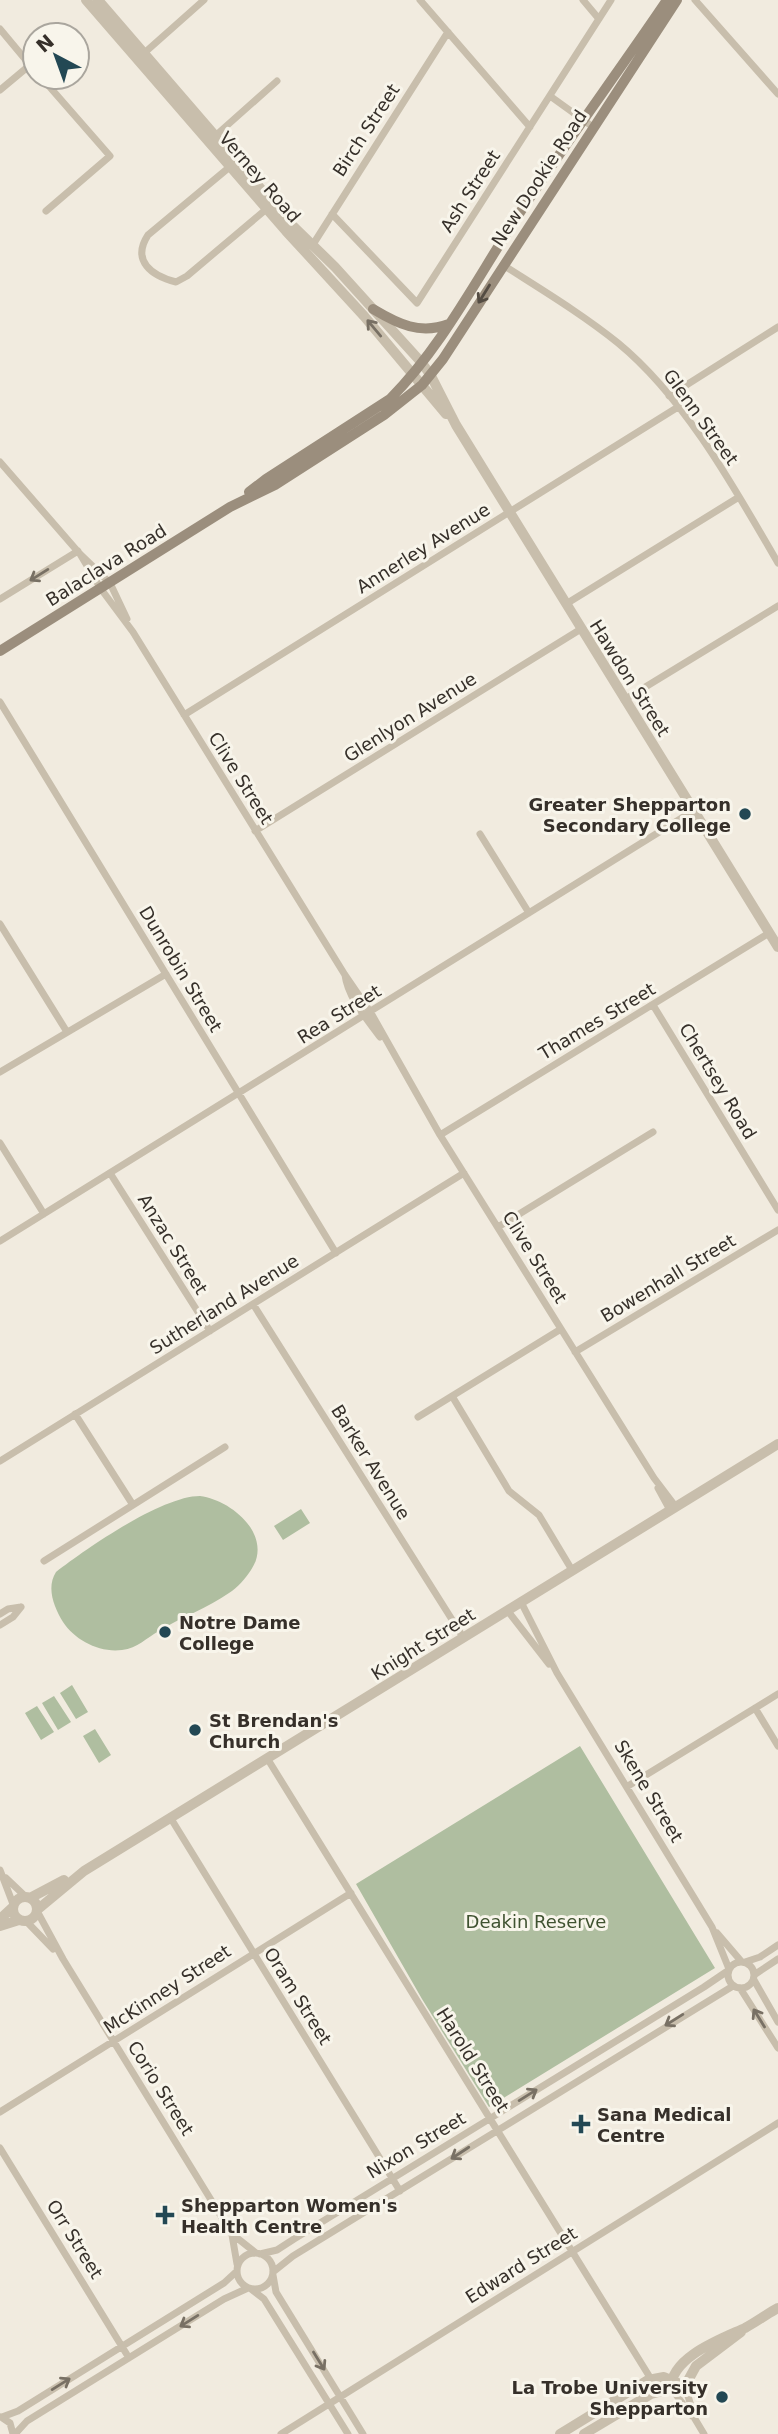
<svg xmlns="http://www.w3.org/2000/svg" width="778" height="2434" font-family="'DejaVu Sans',sans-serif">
<rect width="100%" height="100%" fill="#f1ebdf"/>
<!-- green -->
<path fill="#afbea0" d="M200,1496c32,4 74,40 51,74 -5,8 -14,18 -22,23 -21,15 -48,24 -70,38 -13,7 -21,17 -37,19 -23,3 -47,-10 -59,-28 -9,-15 -17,-34 -7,-50 31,-24 106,-76 144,-76z
M301,1509l9,14 -27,17 -9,-14z
M72,1685l16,27 -12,7 -16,-26z
M54,1696l17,26 -13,8 -16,-27z
M37,1706l17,26 -13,8 -16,-27z
M95,1729l16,26 -12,8 -16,-27z
M580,1746l135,222 -226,139 -67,-108 -66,-115z"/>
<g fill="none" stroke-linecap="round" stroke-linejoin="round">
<!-- minor -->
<path stroke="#c8beac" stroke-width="7" d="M420,0l110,127
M583,0l16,19
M695,0l83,94
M0,29l35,42
M142,55l62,-55
M41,77l69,79 -64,55
M0,90l30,-25
M550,96l43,31
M214,137l63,-56
M232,165l-84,70c-17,26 4,41 28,47l11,-6 83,-70
M332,214l85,89 194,-303
M312,246l136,-214
M503,265c39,25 79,49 115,78 67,55 117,146 160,220
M669,396l109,-69
M0,462l80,92 30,29 17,36
M80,554l21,35 32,43 212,343 26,38 69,122 214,343 22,29
M0,599l78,-48
M566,604l173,-107
M624,700l154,-94
M0,702l336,551
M184,715l494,-308
M255,831l326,-202
M480,834l49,79
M0,924l67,108
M345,975c3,23 22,44 35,62
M653,1005l125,205
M0,1072l166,-98
M440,1135l329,-202
M0,1143l44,71
M110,1173l100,158
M498,1227l155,-95
M0,1241l693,-430
M253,1304l210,333
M575,1352l203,-122
M452,1396l57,95 30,24 33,55
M418,1417l143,-88
M0,1461l464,-288
M658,1488l12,22
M133,1505l92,-58
M44,1561l89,-56 -58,-91
M521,1602l36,71 155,254 17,42
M507,1610l42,54
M0,1614l8,-5 13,-2
M0,1625l13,-8 8,-10
M755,1708l23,38
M267,1758l384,621
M628,1786l150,-92
M170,1817l230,374
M0,1870l13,34
M6,1878l20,19
M37,1911l26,48 169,275 24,19
M27,1922l26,27
M717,1933l24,28
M728 1975a13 13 0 1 1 26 0a13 13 0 1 1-26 0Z
M745,1962l15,-5 18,-12
M754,1975l24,-16
M754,1980l24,42
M740,1988l38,60
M0,2112l351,-219
M0,2148l129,210
M232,2235l5,29
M237 2271a18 18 0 1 1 36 0a18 18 0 1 1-36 0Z
M260,2254l17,-4 17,-11 410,-252 25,-17
M273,2272l20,-16 440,-270
M273,2275l3,17 87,142
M251,2289l13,10 84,135
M685,2386l10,33 9,15
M671,2388l21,28
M1,2417l9,6 3,11
M2,2417l16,-6 206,-128 13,-12
M15,2434l12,-13 197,-122 24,-11
M281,2434l497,-311"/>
<!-- tertiary -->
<path stroke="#c8beac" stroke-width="10" d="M86,0l200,231 78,85 82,98
M98,0l195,226 42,41 86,95 9,12 26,51 322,522
M13 1909a12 12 0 1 1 24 0a12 12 0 1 1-24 0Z
M30,1898l34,-18
M37,1910l47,-39 694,-427
M0,1919l12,-11
M0,1926l19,-6
M685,2386l11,-20 45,-34
M671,2388c0,-31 50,-49 74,-60 11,-6 22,-14 33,-20
M560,2434l88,-54 16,-3 21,9
M584,2434l67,-40 27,-7"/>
<!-- secondary -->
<path stroke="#9b8e7d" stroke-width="10" d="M373,309c25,15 47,26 76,15
M249,492l17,-13 124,-80c51,-51 86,-119 125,-179 49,-75 102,-146 152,-220
M0,651l230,-144 45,-22 109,-70 38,-30 21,-26 234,-359"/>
</g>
<!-- one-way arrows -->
<defs><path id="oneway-shaft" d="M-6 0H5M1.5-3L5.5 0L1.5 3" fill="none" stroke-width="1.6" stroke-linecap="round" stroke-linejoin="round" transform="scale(1.75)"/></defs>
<use stroke="#544c43" href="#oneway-shaft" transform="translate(484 294) rotate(122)"/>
<g stroke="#787064">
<use href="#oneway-shaft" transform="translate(374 328) rotate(-130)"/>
<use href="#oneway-shaft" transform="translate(39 575) rotate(148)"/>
<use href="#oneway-shaft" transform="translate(759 2018) rotate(-122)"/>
<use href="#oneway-shaft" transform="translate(674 2020) rotate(148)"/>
<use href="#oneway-shaft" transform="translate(528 2095) rotate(-32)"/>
<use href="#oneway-shaft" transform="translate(460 2153) rotate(147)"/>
<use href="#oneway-shaft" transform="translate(189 2321) rotate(148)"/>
<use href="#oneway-shaft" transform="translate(319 2361) rotate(58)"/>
<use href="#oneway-shaft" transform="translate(61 2384) rotate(-32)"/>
</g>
<!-- markers -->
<g fill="#234854" stroke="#f8f5eb" stroke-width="2.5">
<circle cx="745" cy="814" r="7"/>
<circle cx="165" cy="1632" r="7"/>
<circle cx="195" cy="1730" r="7"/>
<path d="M577.5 2113.5h7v7h7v7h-7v7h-7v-7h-7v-7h7z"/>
<path d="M161.5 2204.5h7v7h7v7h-7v7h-7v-7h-7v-7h7z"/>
<circle cx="722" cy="2397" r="7"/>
</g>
<g text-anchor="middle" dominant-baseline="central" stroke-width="6" stroke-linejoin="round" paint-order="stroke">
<!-- street labels -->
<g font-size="18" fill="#36302a" stroke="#f8f5eb">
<text transform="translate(366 130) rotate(-57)">Birch Street</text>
<text transform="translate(260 177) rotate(49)">Verney Road</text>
<text transform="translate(539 178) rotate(-57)">New Dookie Road</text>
<text transform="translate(470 191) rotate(-57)">Ash Street</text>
<text transform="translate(701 417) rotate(54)">Glenn Street</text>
<text transform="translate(423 548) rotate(-32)">Annerley Avenue</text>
<text transform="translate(106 565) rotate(-32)">Balaclava Road</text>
<text transform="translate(630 678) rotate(58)">Hawdon Street</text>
<text transform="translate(410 717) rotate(-32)">Glenlyon Avenue</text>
<text transform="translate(241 778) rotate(58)">Clive Street</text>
<text transform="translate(181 969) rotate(59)">Dunrobin Street</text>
<text transform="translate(339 1014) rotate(-32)">Rea Street</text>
<text transform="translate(597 1021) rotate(-31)">Thames Street</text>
<text transform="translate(718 1081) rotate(59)">Chertsey Road</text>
<text transform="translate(173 1244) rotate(58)">Anzac Street</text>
<text transform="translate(535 1257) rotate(58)">Clive Street</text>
<text transform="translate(668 1278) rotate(-31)">Bowenhall Street</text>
<text transform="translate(224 1304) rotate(-32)">Sutherland Avenue</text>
<text transform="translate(371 1462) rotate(58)">Barker Avenue</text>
<text transform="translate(423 1644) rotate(-32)">Knight Street</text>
<text transform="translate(649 1791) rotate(59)">Skene Street</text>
<text transform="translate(167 1989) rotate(-33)">McKinney Street</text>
<text transform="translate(298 1996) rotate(58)">Oram Street</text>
<text transform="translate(473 2060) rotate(58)">Harold Street</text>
<text transform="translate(161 2088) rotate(58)">Corio Street</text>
<text transform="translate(416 2145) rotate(-31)">Nixon Street</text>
<text transform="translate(75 2239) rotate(58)">Orr Street</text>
<text transform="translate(521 2265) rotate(-32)">Edward Street</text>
</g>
<!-- poi labels -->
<g font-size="18" font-weight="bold" fill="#36302a" stroke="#f8f5eb" text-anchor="start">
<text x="731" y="804" text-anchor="end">Greater Shepparton<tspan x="731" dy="21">Secondary College</tspan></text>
<text x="179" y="1622">Notre Dame<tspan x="179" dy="21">College</tspan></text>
<text x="209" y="1720">St Brendan's<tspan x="209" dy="21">Church</tspan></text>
<text x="597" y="2114">Sana Medical<tspan x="597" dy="21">Centre</tspan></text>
<text x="181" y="2205">Shepparton Women's<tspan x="181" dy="21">Health Centre</tspan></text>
<text x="708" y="2387" text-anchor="end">La Trobe University<tspan x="708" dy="21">Shepparton</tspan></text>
</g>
<!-- park labels -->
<g font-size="18" fill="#3f5230" stroke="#f8f5eb">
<text x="536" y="1921">Deakin Reserve</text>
</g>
</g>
<!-- north arrow -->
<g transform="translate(56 56) rotate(319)"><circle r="33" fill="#f8f5eb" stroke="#aaa69e" stroke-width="2"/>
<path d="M0-5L12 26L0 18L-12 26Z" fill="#234854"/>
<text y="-10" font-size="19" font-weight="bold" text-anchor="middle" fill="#36302a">N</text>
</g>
</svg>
